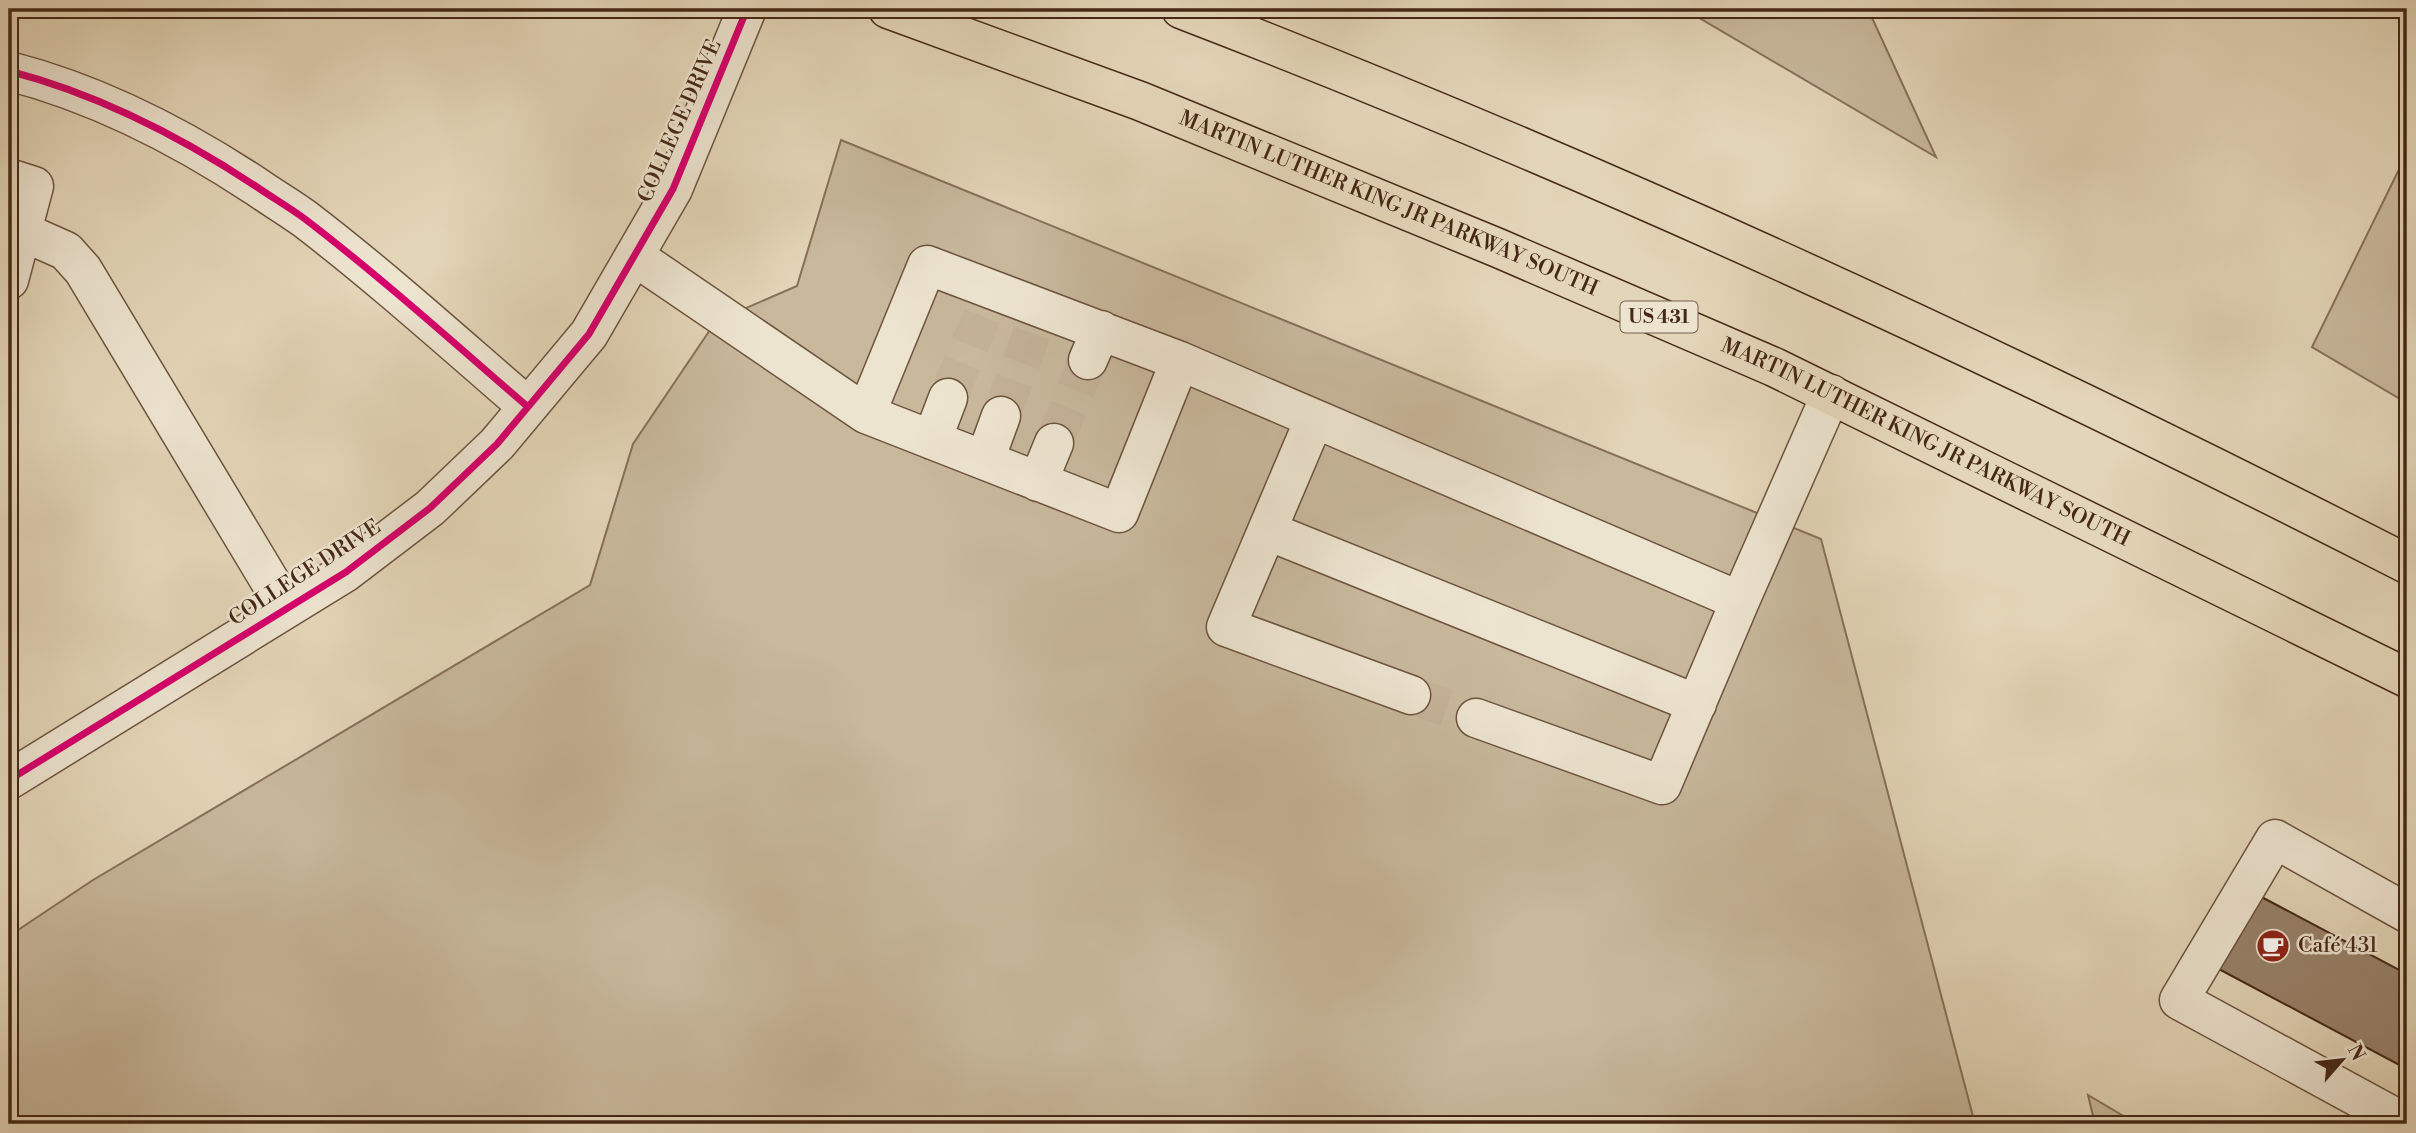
<svg xmlns="http://www.w3.org/2000/svg" width="2416" height="1133" font-family="'Libre Bodoni',serif">
<rect width="100%" height="100%" fill="#e3d5b7"/>
<filter id="stains"><feTurbulence type="fractalNoise" baseFrequency=".00286" numOctaves="4"/><feColorMatrix values="0 0 0 0 .2 0 0 0 0 .09 0 0 0 0 .02 0 0 0 .5 -.17"/></filter>
<radialGradient id="worn" r=".72"><stop offset=".6" stop-color="#630" stop-opacity="0"/><stop offset="1" stop-color="#630" stop-opacity=".3"/></radialGradient>
<!-- green -->
<path fill="#c8b89c" stroke="#877059" stroke-width="2" d="M1684,9h184l68,148z
M841,140l980,399 154,585h-1966v-188l84,-56 497,-295 43,-141 83,-123 81,-35z
M2407,153v250l-95,-56z
M2088,1095l49,29h-42z"/>
<!-- building -->
<path fill="#98826a" stroke="#462816" stroke-width="2" d="M2254,893l153,81v95l-192,-102z"/>
<g fill="none" stroke-linecap="round" stroke-linejoin="round">
<!-- minor-tunnel -->
<path stroke="#c4b297" stroke-width="38" stroke-dasharray="38 19" stroke-linecap="butt" d="M948,398l34,-82
M1001,416l31,-83
M1054,443l34,-83
M1411,695l65,23"/>
<defs>
<path id="minor" d="M9,71c89,23 171,65 248,116 16,11 33,21 48,32 77,59 150,125 223,188
M9,178l25,8 -25,94
M21,231l45,20 17,19 203,338
M634,256l232,158 253,99 61,-152 560,240 91,-207
M1088,360l13,-30
M866,414l61,-149 253,96
M1314,420l-88,207 185,68
M932,440l16,-42
M985,460l16,-44
M1038,482l16,-39
M1268,531l429,173
M1476,718l186,67 78,-184
M9,780l337,-208 84,-64 67,-64 92,-110 84,-145 74,-180
M2407,913l-132,-74 -96,161 228,124"/>
<g id="highway">
<path id="s1" d="M888,9l252,92 358,147 276,119 633,311"/>
<path d="M1181,9c419,161 827,351 1226,555"/>
</g>
</defs>
<!-- minor casing -->
<use href="#minor" stroke="#6d533e" stroke-width="41"/>
<!-- highway casing -->
<use href="#highway" stroke="#462816" stroke-width="41"/>
<!-- minor -->
<use href="#minor" stroke="#ede4d0" stroke-width="38"/>
<!-- highway -->
<use href="#highway" stroke="#e3d5b7" stroke-width="38"/>
<defs>
<path id="cycleway" d="M9,71c89,23 171,65 248,116 16,11 33,21 48,32 77,59 150,125 223,188
M9,780l337,-208 84,-64 67,-64 92,-110 84,-145 74,-180"/>
</defs>
<!-- cycleway casing -->
<use href="#cycleway" stroke="#ede4d0" stroke-width="11"/>
<!-- cycleway -->
<use href="#cycleway" stroke="#d6006c" stroke-width="7"/>
</g>
<!-- icons -->
<defs>
<symbol id="cafe-disc" viewBox="-11 -11 22 22"><circle r="9.5" fill="#8f2418" stroke="#ede4d0"/><path d="M-5.5-4.5H6V0H3Q3 3.5 0 3.5H-2.5Q-5.5 3.5-5.5 0ZM3-3.2v2h1.7v-2ZM-6 4.5H4V6H-6Z" fill="#fff"/></symbol>
</defs>
<g fill-rule="evenodd">
<use href="#cafe-disc" x="2254" y="927" width="38" height="38"/>
</g>
<g text-anchor="middle" dominant-baseline="central" stroke-width="5" stroke-linejoin="round" paint-order="stroke">
<!-- shield labels -->
<rect fill="#ede4d0" stroke="#78604e" stroke-width="2" x="1620.5" y="301.5" width="77" height="31" rx="5"/>
<g font-size="19" font-weight="bold" fill="#462816">
<text x="1659" y="317">US 431</text>
</g>
<!-- street labels -->
<g font-size="21" fill="#462816" stroke="#ede4d0">
<text transform="translate(680 121) rotate(-66)">COLLEGE DRIVE</text>
<text stroke="none"><textPath href="#s1" startOffset="537">MARTIN LUTHER KING JR PARKWAY SOUTH</textPath></text>
<text stroke="none"><textPath href="#s1" startOffset="1125">MARTIN LUTHER KING JR PARKWAY SOUTH</textPath></text>
<text transform="translate(305 573) rotate(-33)">COLLEGE DRIVE</text>
</g>
<!-- poi labels -->
<g font-size="21" fill="#462816" stroke="#ede4d0" text-anchor="start">
<text x="2298" y="946">Café 431</text>
</g>
</g>
<!-- margin -->
<rect width="2416" height="1133" fill="none" stroke="#e3d5b7" stroke-width="35"/>
<rect x="10" y="10" width="2395" height="1112" fill="none" stroke="#462816" stroke-width="3.5"/>
<rect x="18" y="18" width="2381" height="1098" fill="none" stroke="#462816" stroke-width="2"/>
<!-- north arrow -->
<g transform="translate(2342 1060) rotate(62)" stroke="#ede4d0" stroke-width="5" paint-order="stroke">
<path d="M0-5L12 26L0 18L-12 26Z" fill="#462816"/>
<text y="-10" font-size="19" font-weight="bold" text-anchor="middle" fill="#462816">N</text>
</g>
<rect width="100%" height="100%" filter="url(#stains)"/>
<rect width="100%" height="100%" fill="url(#worn)"/>
</svg>
